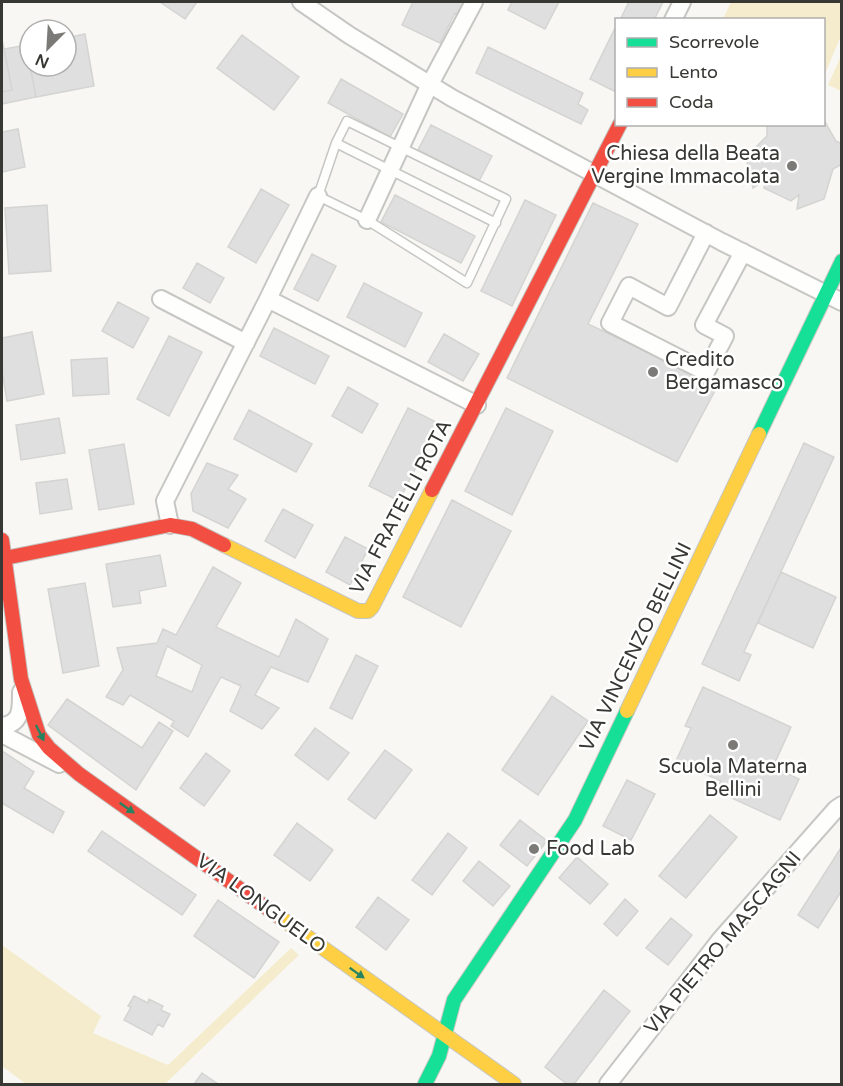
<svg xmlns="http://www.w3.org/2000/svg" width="843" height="1086" font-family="'Varela Round',sans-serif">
<rect width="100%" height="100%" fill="#f8f7f3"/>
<!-- green -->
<path fill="#f4eccd" d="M731,2h110v34l-17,40v-56l-101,-1z
M841,56v35l-13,-6z
M2,945l99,71 -8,17 75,32 123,-117 8,7 -134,129h-139l-24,-18z"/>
<!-- building -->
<path fill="#dedfde" stroke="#d4d4d3" stroke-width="1.5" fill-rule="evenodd" d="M160,2h37l-12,17z
M413,2h55l-8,14 -5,-3 -15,30 -38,-18z
M512,2h47l-14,27 -37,-19z
M629,2h34l-9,18h-34z
M616,26v66l-26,-13z
M85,34l9,52 -58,11 -10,-52h4v21h36v-28z
M242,35l57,42 -25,33 -57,-42z
M2,39l10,51 -10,2z
M26,45l10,52 -34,7v-12l10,-2 -8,-41z
M488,47l95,46 -5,11 10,6 -7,14 -105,-51z
M341,79l62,35 -13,23 -62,-34z
M824,120l12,21 6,3v20l-9,5 -9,30 -27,10 2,-14 -8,6 -27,-13 2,-9 -13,9 -7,-31 21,-21v-12h57z
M431,125l61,31 -13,25 -61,-31z
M18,129l7,38 -23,5v-40z
M261,189l28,16 -33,58 -28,-16z
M395,195l80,41 -14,27 -80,-41z
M525,200l31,15 -44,91 -31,-15z
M593,203l45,21 -50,100 130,61 -41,77 -170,-84z
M47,205l4,66 -42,3 -4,-66z
M312,254l24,12 -18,35 -24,-12z
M197,263l27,15 -14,25 -27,-15z
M364,283l58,30 -17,34 -58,-30z
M118,302l31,16 -16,30 -31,-17z
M274,328l55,28 -14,28 -55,-28z
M32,332l12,62 -37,7 -5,-30v-33z
M444,334l35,20 -16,27 -35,-19z
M169,336l33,16 -33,64 -32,-17z
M107,358l2,36 -36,2 -2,-36z
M348,387l30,17 -16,29 -30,-17z
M408,408l30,15 -39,78 -30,-15z
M506,408l47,23 -41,84 -47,-24z
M249,410l63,34 -16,28 -62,-33z
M59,418l6,35 -44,7 -5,-35z
M804,443l30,14 -90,195 7,3 -12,26 -37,-17z
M124,444l10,60 -35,6 -10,-60z
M207,463l31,12 -10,14 18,10 -18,29 -35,-17 -2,-17z
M67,479l5,30 -32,5 -4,-31z
M452,500l59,31 -50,96 -58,-30z
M283,509l30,16 -18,33 -30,-17z
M345,537l23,12 -18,36 -24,-13z
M160,555l6,31 -27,5 2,12 -28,4 -7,-43z
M213,567l28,16 -25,44 63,30 17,-38 32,20 -20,43 -37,-15 -16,28 24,13 -17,21 -32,-18 11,-25 -20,-9 -33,60 -17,-11 3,-5 -44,-26 -7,10 -17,-8 17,-27 -6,-22 40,-5 6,-14 13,6zM167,646l35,19 -10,27 -36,-16z
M781,572l55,25 -23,51 -55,-25z
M85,583l14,83 -36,7 -15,-84z
M356,655l22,11 -26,53 -22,-11z
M703,687l88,40 -18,40 26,12 -19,41 -64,-29 5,-10 -45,-20 15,-33 -6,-2z
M552,696l36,25 -50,74 -36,-25z
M67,699l75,49 17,-26 14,9 -37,59 -88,-65z
M315,728l34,25 -21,27 -33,-25z
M385,750l27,20 -37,49 -27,-20z
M2,751l32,21 -10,16 40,24 -11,21 -51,-30z
M206,753l24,18 -26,35 -24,-18z
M627,780l28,14 -24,46 -28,-14z
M710,815l27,22 -51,61 -27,-22z
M520,820l27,21 -20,25 -27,-21z
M297,823l36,27 -23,31 -36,-26z
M102,831l94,64 -14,20 -94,-64z
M448,833l19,15 -35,47 -20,-15z
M842,846v44l-24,38 -20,-13z
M577,857l31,27 -18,20 -31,-26z
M479,861l31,25 -17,20 -30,-25z
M378,897l31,23 -23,30 -30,-23z
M625,899l13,12 -21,25 -13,-12z
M218,900l61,42 -25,36 -60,-42z
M671,918l21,17 -24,30 -22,-17z
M604,990l26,21 -56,73h-7l-22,-17z
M134,996l14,7 1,-4 14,7 -2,4 9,4 -7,13 -5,-3 -6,11 -28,-15 7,-13 -3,-1z
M202,1073l16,11h-24z"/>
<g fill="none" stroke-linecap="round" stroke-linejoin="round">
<defs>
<path id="lane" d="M336,143l11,-22 159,78 -39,84 -100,-63 -49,-24 18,-53 160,80"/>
<path id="street" d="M301,2l48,33 103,63 270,144 120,60
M673,20l9,-18
M367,220l62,-134 45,-84
M706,233l-38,74 -39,-21 -19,37 96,49 19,-36 -21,-11 39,-73
M161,299l85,44
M268,299l209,106
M170,525l-5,-24 103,-202 50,-103
M2,726c20,-2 19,-18 19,-34
M2,734l57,30
M608,1084l113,-145 115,-130 6,-4"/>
<path id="fast" d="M759,434l83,-173
M425,1084l14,-28 15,-56 121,-180 52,-109"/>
<path id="slow" d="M224,545l134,66h10l4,-4 60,-117
M627,711l132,-277
M278,916l236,168"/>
<path id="jam" d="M432,490l188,-366
M2,540l19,139 18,56 10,13 30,26 199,142
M5,558l165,-33 22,4 32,16"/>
</defs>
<!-- lane casing -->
<use href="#lane" stroke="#c6c6c3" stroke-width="11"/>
<!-- street casing -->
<use href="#street" stroke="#c6c6c3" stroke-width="20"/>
<!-- fast casing -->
<use href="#fast" stroke="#c6c6c3" stroke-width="16"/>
<!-- slow casing -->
<use href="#slow" stroke="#c6c6c3" stroke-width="16"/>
<!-- jam casing -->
<use href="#jam" stroke="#c6c6c3" stroke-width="16"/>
<!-- lane -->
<use href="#lane" stroke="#fefefd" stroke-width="8"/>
<!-- street -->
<use href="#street" stroke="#fefefd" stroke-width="16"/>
<!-- fast -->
<use href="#fast" stroke="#16e098" stroke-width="14"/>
<!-- slow -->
<use href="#slow" stroke="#ffcf43" stroke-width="14"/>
<!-- jam -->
<use href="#jam" stroke="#f24e42" stroke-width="14"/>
</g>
<!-- one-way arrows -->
<defs><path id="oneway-solid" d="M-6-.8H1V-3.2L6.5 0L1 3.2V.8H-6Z" transform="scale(1.5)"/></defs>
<g fill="#288361">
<use href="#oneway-solid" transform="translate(40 733) rotate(63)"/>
<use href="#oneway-solid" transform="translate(127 808) rotate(35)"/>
<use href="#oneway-solid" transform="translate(357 973) rotate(35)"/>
</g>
<!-- markers -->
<g fill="#7b7a77" stroke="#fff" stroke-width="2">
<circle cx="792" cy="166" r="6"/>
<circle cx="653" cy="372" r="6"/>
<circle cx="733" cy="745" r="6"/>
<circle cx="534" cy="849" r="6"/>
</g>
<g text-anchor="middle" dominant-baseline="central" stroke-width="5" stroke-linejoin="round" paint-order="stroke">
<!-- poi labels -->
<g font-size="20" fill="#373734" stroke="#fff" text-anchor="start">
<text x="780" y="154" text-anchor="end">Chiesa della Beata<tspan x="780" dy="23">Vergine Immacolata</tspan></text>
<text x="665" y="360">Credito<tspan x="665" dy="23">Bergamasco</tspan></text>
<text x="733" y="767" text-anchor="middle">Scuola Materna<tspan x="733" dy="23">Bellini</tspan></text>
<text x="546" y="849">Food Lab</text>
</g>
<!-- street labels -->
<g font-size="20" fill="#373734" stroke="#fff">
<text transform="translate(401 507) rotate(-62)">VIA FRATELLI ROTA</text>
<text transform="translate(636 647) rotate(-64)">VIA VINCENZO BELLINI</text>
<text transform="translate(261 904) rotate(36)">VIA LONGUELO</text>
<text transform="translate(723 943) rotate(-50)">VIA PIETRO MASCAGNI</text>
</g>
</g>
<!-- border -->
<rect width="843" height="1086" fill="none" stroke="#373734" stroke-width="6"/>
<!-- legend -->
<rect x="615" y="18" width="210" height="108" fill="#ffffff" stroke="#afafae" stroke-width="1.5"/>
<rect x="627" y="38" width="30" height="9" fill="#16e098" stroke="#afafae" stroke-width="1.5"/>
<text x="669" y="48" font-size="18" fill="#373734">Scorrevole</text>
<rect x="627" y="68" width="30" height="9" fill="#ffcf43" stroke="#afafae" stroke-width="1.5"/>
<text x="669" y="78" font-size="18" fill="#373734">Lento</text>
<rect x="627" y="98" width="30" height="9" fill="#f24e42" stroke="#afafae" stroke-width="1.5"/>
<text x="669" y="108" font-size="18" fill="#373734">Coda</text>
<!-- north arrow -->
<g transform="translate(48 48) rotate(204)"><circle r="28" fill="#ffffff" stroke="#afafae" stroke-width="1.5"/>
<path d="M0-4.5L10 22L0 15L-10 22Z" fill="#7b7a77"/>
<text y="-9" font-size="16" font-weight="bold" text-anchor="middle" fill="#373734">N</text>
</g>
</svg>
